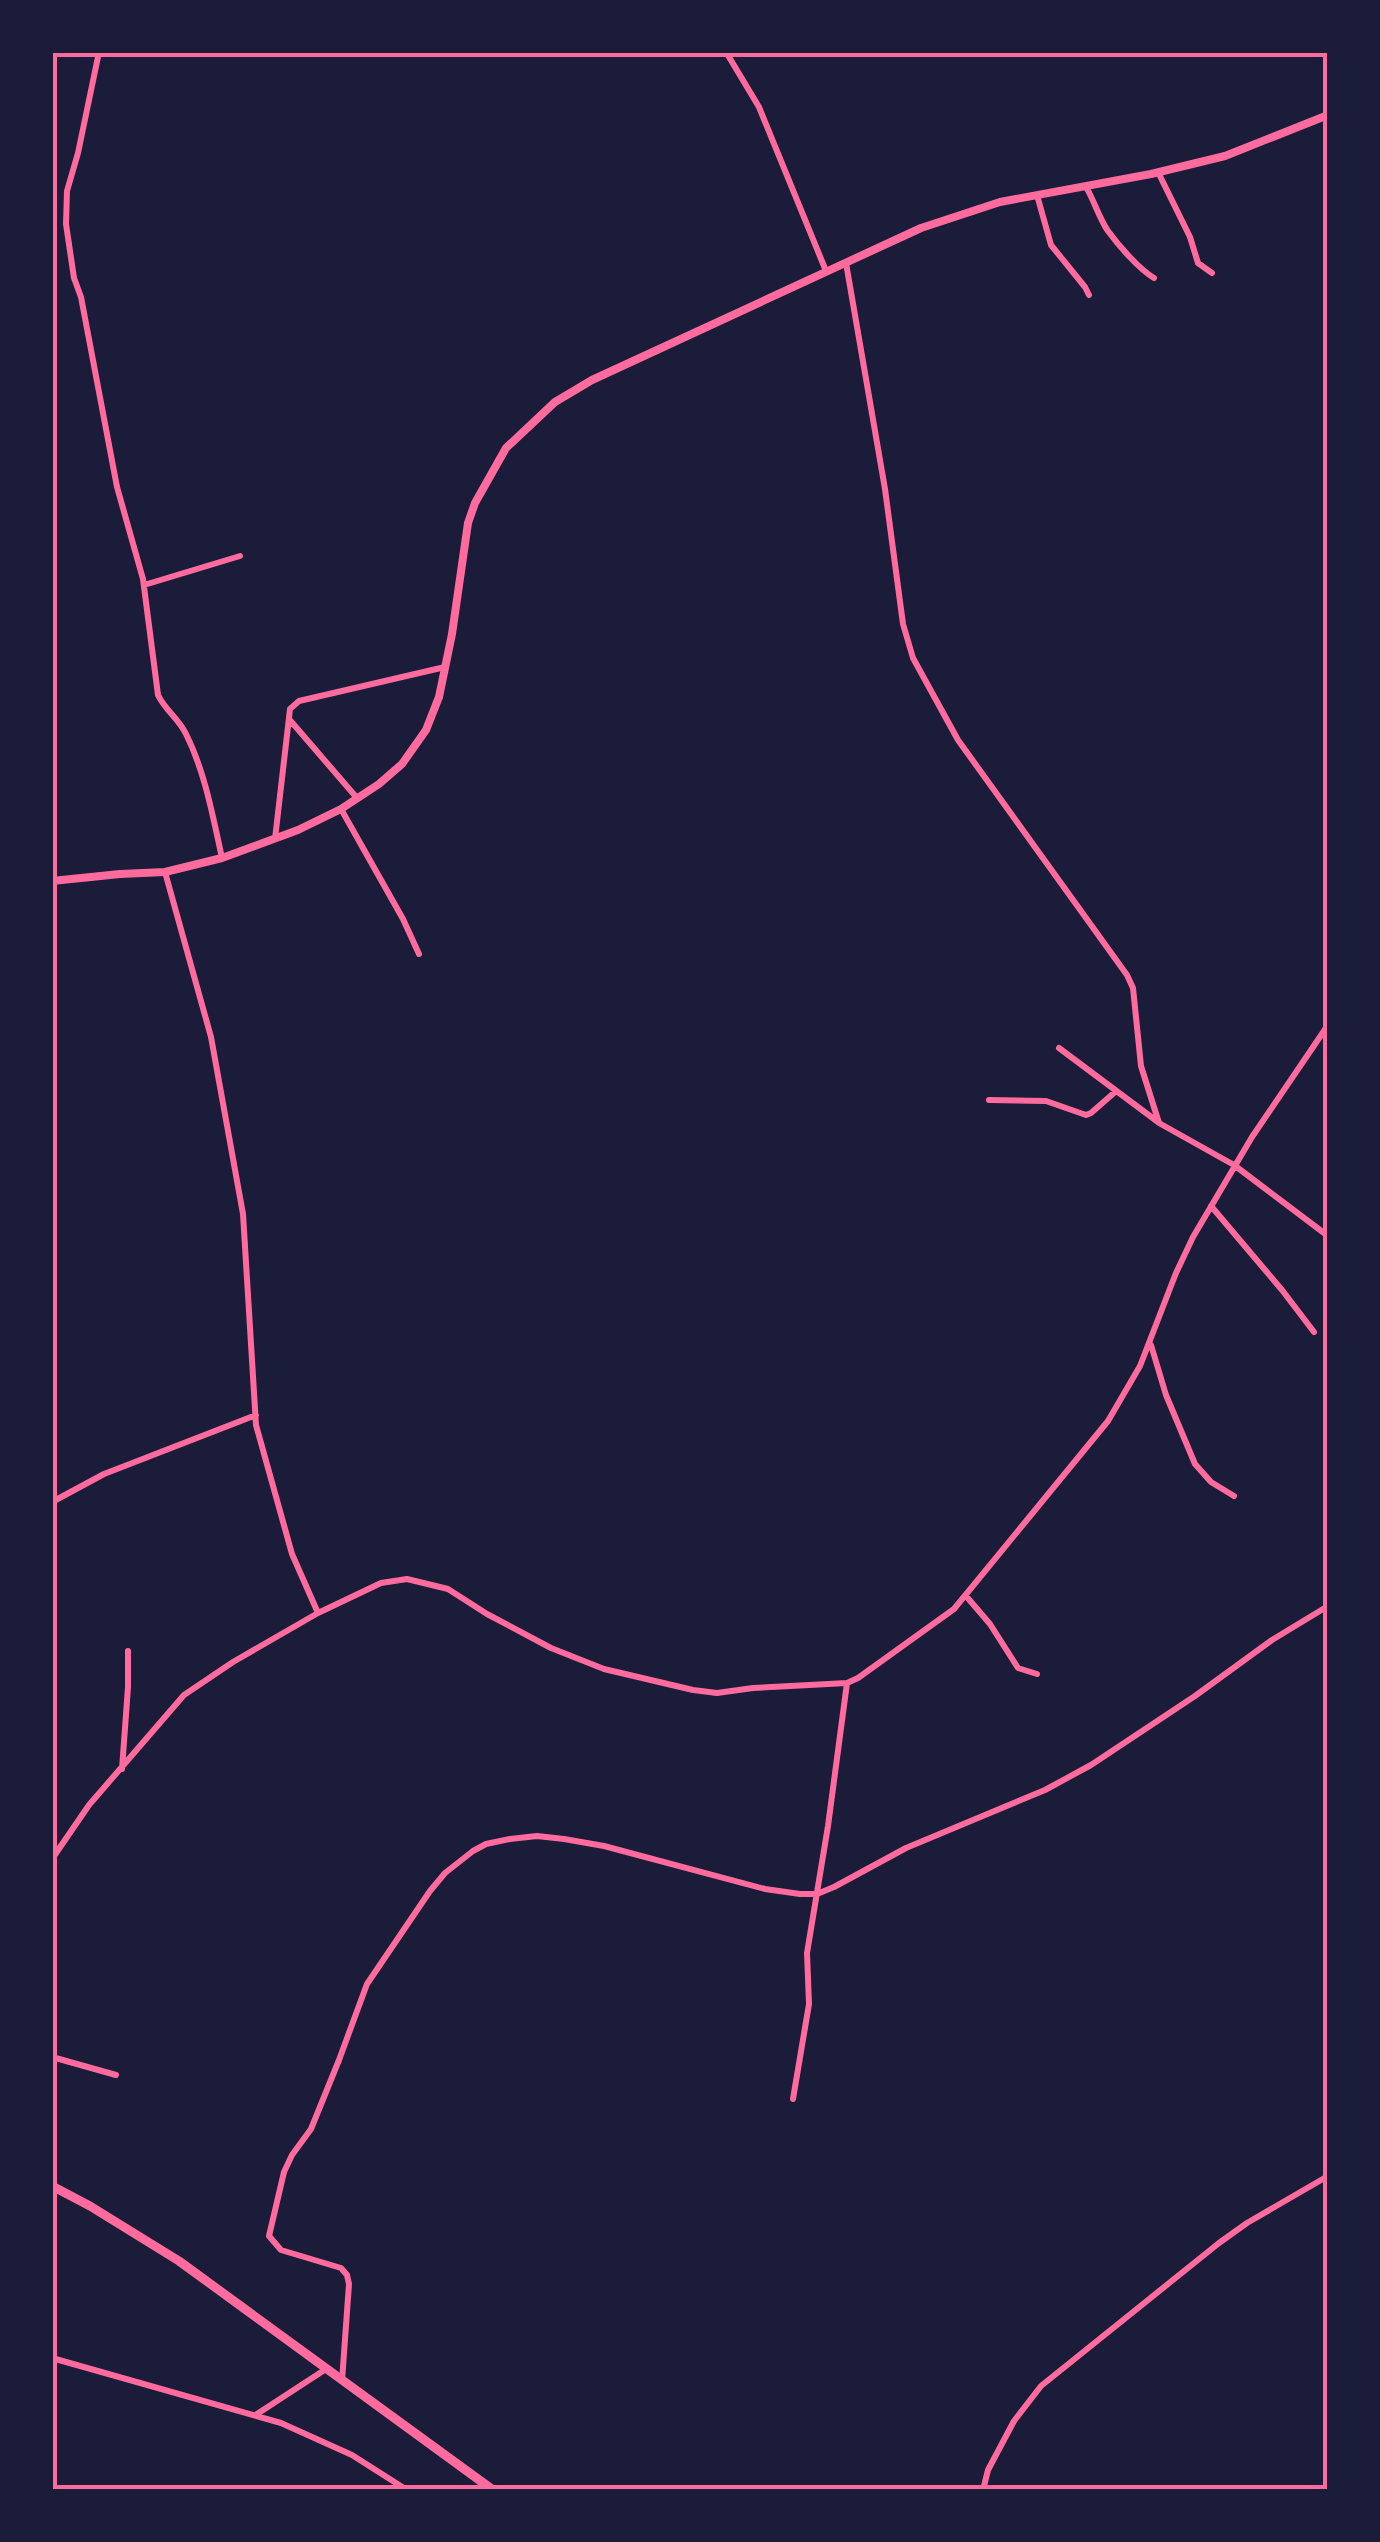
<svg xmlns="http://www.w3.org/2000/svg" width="1380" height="2542" font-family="'Work Sans',sans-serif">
<rect width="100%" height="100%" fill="#1b1b3a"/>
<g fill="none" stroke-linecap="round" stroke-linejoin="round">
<!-- minor -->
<path stroke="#ff6b9d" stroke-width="6" d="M99,52l-21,101 -11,38 -1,33 8,54 7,19 36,190 26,92 15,116c7,15 21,24 28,39 19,38 27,83 36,124
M726,52l33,55 67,164
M1158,172l32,65 8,26 14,10
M1086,187c8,13 13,31 22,44 11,15 31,38 46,47
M1037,195l14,50 34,42 4,8
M846,263l39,226 18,135 10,34 45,82 169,235 6,13 8,78 18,57 75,42 94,71
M144,585l96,-29
M289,719l68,79
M341,809l62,110 16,35
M275,839l15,-130 9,-8 146,-34
M165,872l46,165 32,177 13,211 36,129 26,59
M1059,1048l99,74
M989,1100l57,1 40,14 5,-2 24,-21
M1211,1206l71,84 32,42
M1151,1345l15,50 29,69 16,18 23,14
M52,1502l52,-28 152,-59
M966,1596l24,28 28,44 19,6
M122,1769l6,-82v-36
M52,1859l37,-54 95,-110 49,-33 85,-49 63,-30 26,-4 41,10 39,25 64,34 53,21 89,21 24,3 36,-5 94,-5 11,-5 96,-69 154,-188 32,-55 36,-93 17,-36 59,-100 76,-112
M52,2057l64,18
M793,2099l16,-95 -2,-51 21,-127 19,-143
M52,2358l229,65 71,32 55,35
M342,2381l7,-97 -2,-9 -6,-7 -60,-18 -12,-14 15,-64 8,-17 19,-26 28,-69 28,-76 63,-93 15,-18 28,-22 13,-7 24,-5 27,-3 27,3 40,7 161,43 35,5h17l17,-7 72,-39 139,-58 46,-25 104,-69 77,-56 56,-34
M52,2405v37
M257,2414l69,-45
M983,2490l5,-20 26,-49 27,-35 178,-143 28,-20 81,-47"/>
<!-- tertiary -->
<path stroke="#ff6b9d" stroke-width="8" d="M52,881l68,-7 45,-2 57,-14 76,-28 43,-21 38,-25 23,-20 24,-34 13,-33 13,-63 16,-111 7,-20 31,-55 49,-46 37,-22 329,-152 79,-26 151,-28 74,-18 103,-41"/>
<!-- primary -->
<path stroke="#ff6b9d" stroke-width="9" d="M52,2186l38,20 89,55 314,229"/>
</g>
<!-- border -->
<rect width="1380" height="2542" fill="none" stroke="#1b1b3a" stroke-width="110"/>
<rect x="55" y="55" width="1270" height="2432" fill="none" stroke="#ff6b9d" stroke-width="4"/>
</svg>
